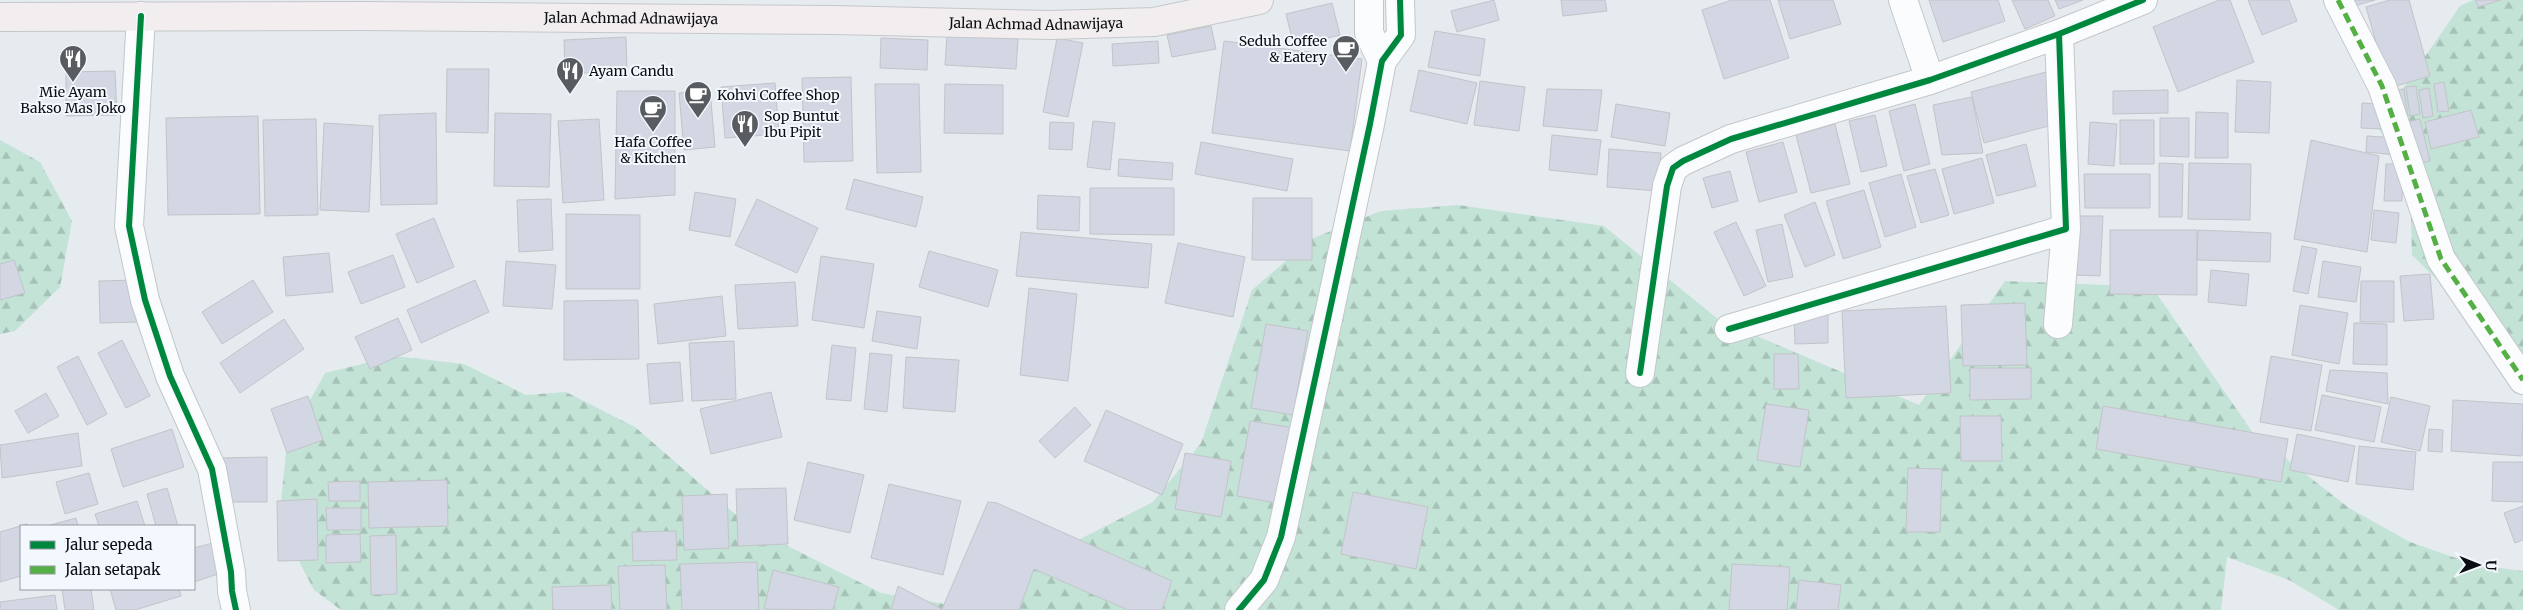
<svg xmlns="http://www.w3.org/2000/svg" width="2523" height="610" font-family="Merriweather,serif">
<defs>
<pattern id="forest-firs" width="22" height="20" patternUnits="userSpaceOnUse" patternTransform="scale(1.25)"><rect width="22" height="20" fill="#c3e3d6"/><path d="M5 1l3.5 6h-7zM16 11l3.5 6h-7z" fill="#a6c2b7"/></pattern>
</defs>
<rect width="100%" height="100%" fill="#e6ebf0"/>
<!-- forest -->
<path fill="url(#forest-firs)" d="M2473,0h50v365l-111,-110 -2,-74 -33,-55 83,-120z
M0,140l40,22 32,59 -12,66 -45,44 -15,3z
M1458,205l146,21 115,94 200,85 86,-124 147,6 101,146 96,75 61,34 66,23 47,6v39h-184l-50,-30 -62,-23 -6,53h-1880l-27,-20 -35,-67 8,-81 38,-69 70,-17 69,8 62,31 40,-3 69,35 115,100 131,66 69,12 203,-103 48,-59 51,-153 59,-51 70,-28z"/>
<!-- building -->
<path fill="#d3d6e3" stroke="#c2c4c8" d="M1494,0l5,20 -42,12 -6,-21z
M1561,0h44l2,11 -44,5z
M1732,0h38l19,58 -65,21 -22,-69z
M1778,0h55l8,24 -51,15z
M1929,0h69l7,21 -62,21z
M2012,0h36l7,16 -30,13z
M2055,0h28l-24,9z
M2219,0h11l24,62 -76,30 -25,-65z
M2248,0h41l8,21 -35,14z
M2349,0h26l-24,7z
M2390,0h19l21,76 -41,12 -23,-81z
M2476,0h25l-23,7z
M1332,3l8,32 -46,11 -8,-32z
M1211,26l5,23 -44,8 -5,-22z
M1435,31l50,8 -5,37 -52,-9z
M947,34l71,5 -2,30 -71,-4z
M626,37l1,34 -62,3 -1,-34z
M881,38l47,2 -1,30 -47,-2z
M1057,38l26,5 -15,74 -25,-5z
M1158,41l1,22 -46,3 -1,-22z
M1224,41l138,18 -12,92 -138,-18z
M447,69h42l-1,64 -42,-1z
M1419,70l58,13 -10,41 -57,-13z
M115,71l2,44 -51,1v-44z
M2046,72l14,51 -76,20 -13,-51z
M851,77l2,84 -49,1 -2,-84z
M2237,80l34,2 -2,51 -34,-1z
M1480,81l45,6 -6,44 -45,-6z
M2444,82l5,29 -11,1 -4,-28z
M775,83l4,51 -54,4 -4,-51z
M875,84h44l2,88 -44,1z
M945,84l58,1v49l-59,-1z
M2416,86l4,28 -10,2 -4,-29z
M2429,88l4,28 -10,2 -4,-28z
M1547,89l55,1 -5,41 -54,-5z
M2404,89l4,28 -10,2 -4,-29z
M710,90l5,57 -31,3 -5,-57z
M2168,90v23l-55,1v-23z
M617,91h58v104l-60,4z
M1972,97l11,56 -41,2 -9,-50z
M2362,103l21,1 -1,25 -21,-1z
M1616,104l54,9 -5,33 -54,-9z
M1915,104l15,60 -26,7 -15,-60z
M2471,110l8,27 -48,12 -6,-27z
M2196,112l32,1v45h-33z
M436,113l1,91 -56,1 -2,-90z
M495,113l56,1 -2,73 -55,-1z
M1875,115l12,51 -26,6 -12,-51z
M258,116l2,98 -92,1 -2,-97z
M2160,118h29v39l-29,-1z
M316,119l2,96 -53,1 -2,-96z
M599,119l5,81 -41,3 -5,-82z
M2420,119l10,42 -17,4 -10,-42z
M2120,120h34v44h-34z
M1093,121l22,2 -5,47 -23,-3z
M1050,122l24,1 -2,27 -23,-1z
M2090,122l27,2 -3,42 -26,-2z
M324,123l49,3 -4,86 -49,-2z
M1835,124l15,60 -39,9 -15,-58z
M1552,135l49,5 -4,35 -48,-5z
M2367,136l29,2 -1,17 -29,-3z
M2311,140l68,16 -12,96 -73,-13z
M1201,142l92,17 -6,32 -92,-17z
M1783,142l14,50 -38,10 -13,-50z
M2026,144l10,42 -39,10 -11,-41z
M1609,149l52,4 -3,38 -51,-4z
M1982,158l12,45 -40,11 -12,-45z
M1119,159l54,4 -1,17 -54,-4z
M2159,163l24,1 -1,53h-23z
M2189,163l62,1 -1,56 -62,-1z
M2386,164h17l-1,37h-18z
M1935,169l14,46 -28,8 -14,-47z
M1730,171l8,30 -26,7 -9,-30z
M1901,174l15,53 -31,10 -16,-54z
M2084,174h66v34h-65z
M854,179l69,18 -7,30 -70,-18z
M1090,188h84v47l-84,-1z
M1864,190l17,57 -38,12 -17,-58z
M695,192l41,7 -6,38 -41,-7z
M1038,195l42,2 -1,34 -42,-2z
M1253,198h59v62h-60z
M551,199l2,51 -34,2 -2,-52z
M757,199l61,29 -21,45 -62,-28z
M1815,202l20,53 -30,12 -21,-52z
M2374,210l25,3 -3,30 -25,-3z
M566,214l74,1v74h-74z
M2076,216h27l-3,60 -25,-1z
M434,218l20,49 -37,16 -21,-49z
M1736,222l30,64 -22,10 -30,-64z
M1782,224l11,53 -25,5 -12,-52z
M2110,230h87v65l-87,-1z
M2198,230l73,3 -1,29 -73,-2z
M1021,232l131,12 -4,44 -132,-12z
M1178,243l67,14 -12,60 -68,-14z
M2302,246l15,3 -9,45 -15,-3z
M929,251l69,19 -10,37 -69,-20z
M329,253l4,39 -47,4 -3,-39z
M393,255l12,32 -44,17 -13,-32z
M821,256l53,8 -10,64 -52,-8z
M14,260l11,33 -25,7v-36z
M506,261l50,4 -4,44 -49,-3z
M2323,261l38,6 -5,35 -38,-5z
M2211,270l38,4 -3,32 -38,-4z
M2430,274l4,45 -30,2 -4,-45z
M137,280l2,42 -39,1 -1,-42z
M253,280l20,32 -51,32 -20,-32z
M475,280l14,32 -68,31 -14,-33z
M2361,281h33v41h-34z
M795,282l3,44 -60,3 -3,-44z
M1029,288l48,6 -9,87 -48,-6z
M722,296l4,40 -68,8 -4,-40z
M638,300l1,59 -75,1v-59z
M2025,303l2,62 -64,1 -2,-61z
M2300,305l48,8 -9,51 -47,-9z
M1946,306l5,87 -105,5 -4,-87z
M877,311l44,6 -4,32 -45,-8z
M1794,312h34v31l-33,1z
M398,318l14,32 -42,19 -15,-32z
M284,319l20,30 -64,44 -20,-30z
M2354,323l33,1v41l-34,-1z
M1266,324l42,7 -15,84 -42,-7z
M122,340l28,56 -24,12 -28,-55z
M734,341l2,58 -44,2 -3,-58z
M832,345l24,3 -5,53 -25,-2z
M870,353l22,2 -5,57 -23,-3z
M1774,354h24l1,35h-25z
M78,356l29,58 -20,11 -30,-58z
M2271,356l51,9 -11,66 -51,-9z
M906,357l53,3 -4,52 -52,-4z
M680,362l3,39 -33,3 -3,-40z
M1970,368h61v31l-61,1z
M2330,370l57,3 1,31 -62,-13z
M771,392l11,45 -71,17 -11,-45z
M46,393l13,23 -31,17 -13,-22z
M2322,395l59,12 -7,35 -59,-12z
M308,396l15,44 -36,13 -16,-44z
M2391,397l39,9 -10,45 -39,-9z
M2453,400l70,4 -1,52 -71,-5z
M1766,404l43,6 -9,57 -43,-7z
M2103,406l185,33 -7,43 -185,-33z
M1075,407l16,18 -36,33 -16,-17z
M1106,410l77,34 -21,51 -78,-34z
M1960,416h41l1,45h-41z
M1250,421l45,7 -13,76 -45,-8z
M172,429l12,38 -61,20 -12,-38z
M2429,429l14,1 -1,22 -14,-1z
M78,433l4,33 -80,12 -2,-33z
M2297,434l58,12 -7,36 -58,-12z
M2359,446l57,6 -3,38 -57,-6z
M1185,453l46,8 -10,56 -46,-8z
M267,457v45h-46l-1,-44z
M808,462l56,13 -14,58 -56,-13z
M2493,462h30v40l-31,-1z
M1908,468l34,1 -2,63h-34z
M89,473l9,31 -33,10 -9,-32z
M447,480l1,46 -79,2 -1,-46z
M360,481v20h-31l-1,-19z
M889,484l72,17 -18,74 -72,-17z
M167,488l11,38h-22l-9,-32z
M786,488l2,56 -50,2 -2,-57z
M1353,492l75,15 -12,62 -75,-15z
M727,494l2,54 -45,2 -2,-54z
M317,499l1,61 -40,1 -1,-60z
M137,501l8,25h-46l-4,-12z
M988,502l9,1 175,78 -10,29h-34l-94,-41 -15,41h-128l7,-24 44,23z
M2523,506v34l-8,3 -11,-30z
M326,508h35v22h-34z
M76,518l2,8h-31z
M27,524l1,2h-7v50l-21,6v-50z
M676,531l1,29 -44,1 -1,-29z
M360,534l1,28 -35,1v-28z
M396,535l1,59 -26,1 -1,-59z
M220,541l4,31 -30,10v-34z
M757,562l2,48h-77l-2,-46z
M1732,564l58,3 -3,43h-58z
M665,565l2,45h-47l-2,-44z
M773,570l66,17 -6,23 -69,-1z
M1799,580l42,5 -3,25h-42z
M611,585l1,25h-59l-1,-23z
M62,589h29l3,21h-29z
M110,589h69l2,7 -46,14h-19z
M55,595l2,15h-57v-8z"/>
<g fill="none" stroke-linecap="round" stroke-linejoin="round">
<defs>
<path id="street" d="M1369,0v33l13,28
M1903,0l27,80
M2338,0l44,86 59,173 82,121
M141,16l-12,210 16,74 25,76 42,93 19,103 1,19 4,19
M2058,324l8,-95
M1729,329l337,-100 -7,-195
M1640,373l27,-187 6,-18 10,-7 48,-22 199,-59 129,-46 84,-34
M1239,610l25,-30 17,-43 89,-413 12,-63 19,-26 -1,-35"/>
<g id="primary">
<path id="s1" d="M0,17l364,-1 470,4 216,5 104,-3 105,-22"/>
</g>
</defs>
<!-- street casing -->
<use href="#street" stroke="#c3c7ca" stroke-width="30"/>
<!-- primary casing -->
<use href="#primary" stroke="#c5c8ca" stroke-width="30"/>
<!-- street -->
<use href="#street" stroke="#fbfcfd" stroke-width="28"/>
<!-- primary -->
<use href="#primary" stroke="#f2edef" stroke-width="28"/>
<!-- quiet -->
<path stroke="#54b044" stroke-width="5" stroke-dasharray="10 5" stroke-linecap="butt" d="M2338,0l44,86 59,173 82,121"/>
<defs>
<path id="cycleway" d="M141,16l-12,210 16,74 25,76 42,93 19,103 1,19 4,19
M1729,329l337,-100 -7,-195
M1640,373l27,-187 6,-18 10,-7 48,-22 199,-59 129,-46 84,-34
M1239,610l25,-30 17,-43 89,-413 12,-63 19,-26 -1,-35"/>
</defs>
<!-- cycleway casing -->
<use href="#cycleway" stroke="#f2f8fd" stroke-width="9"/>
<!-- cycleway -->
<use href="#cycleway" stroke="#00873e" stroke-width="6"/>
</g>
<!-- icons -->
<defs>
<symbol id="cafe-pin" viewBox="-11 -11 22 30"><path d="M0 17L-7.5 6A9.5 9.5 0 1 1 7.5 6Z" fill="#585b5f" stroke="#f2f8fd"/><path d="M-5.5-4.5H6V0H3Q3 3.5 0 3.5H-2.5Q-5.5 3.5-5.5 0ZM3-3.2v2h1.7v-2ZM-6 4.5H4V6H-6Z" fill="#fff"/></symbol>
<symbol id="restaurant-pin" viewBox="-11 -11 22 30"><path d="M0 17L-7.5 6A9.5 9.5 0 1 1 7.5 6Z" fill="#585b5f" stroke="#f2f8fd"/><path d="M-5-6h1v4h1v-4h1v4h1v-4h1v5L-1.5 .5V6h-2V.5L-5-1ZM5-6V6H3V1.5H1.5Q1.5-4 5-6Z" fill="#fff"/></symbol>
</defs>
<g fill-rule="evenodd">
<use href="#cafe-pin" x="1330" y="33" width="32" height="43"/>
<use href="#restaurant-pin" x="57" y="43" width="32" height="43"/>
<use href="#restaurant-pin" x="554" y="55" width="32" height="43"/>
<use href="#cafe-pin" x="682" y="79" width="32" height="43"/>
<use href="#cafe-pin" x="637" y="93" width="32" height="43"/>
<use href="#restaurant-pin" x="729" y="108" width="32" height="43"/>
</g>
<g text-anchor="middle" dominant-baseline="central" stroke-width="4" stroke-linejoin="round" paint-order="stroke">
<!-- street labels -->
<g font-size="14" fill="#0b0e11" stroke="#f2f8fd">
<text stroke="none"><textPath href="#s1" startOffset="631">Jalan Achmad Adnawijaya</textPath></text>
<text stroke="none"><textPath href="#s1" startOffset="1036">Jalan Achmad Adnawijaya</textPath></text>
</g>
<!-- poi labels -->
<g font-size="14" fill="#0b0e11" stroke="#f2f8fd" text-anchor="start">
<text x="1327" y="41" text-anchor="end">Seduh Coffee<tspan x="1327" dy="16">&amp; Eatery</tspan></text>
<text x="589" y="71">Ayam Candu</text>
<text x="73" y="92" text-anchor="middle">Mie Ayam<tspan x="73" dy="16">Bakso Mas Joko</tspan></text>
<text x="717" y="95">Kohvi Coffee Shop</text>
<text x="764" y="116">Sop Buntut<tspan x="764" dy="16">Ibu Pipit</tspan></text>
<text x="653" y="142" text-anchor="middle">Hafa Coffee<tspan x="653" dy="16">&amp; Kitchen</tspan></text>
</g>
</g>
<!-- legend -->
<rect x="20" y="525" width="175" height="65" fill="#f2f8fd" stroke="#969a9f"/>
<rect x="30" y="541" width="25" height="8" fill="#00873e" stroke="#969a9f"/>
<text x="65" y="550" font-size="15" fill="#0b0e11">Jalur sepeda</text>
<rect x="30" y="566" width="25" height="8" fill="#54b044" stroke="#969a9f"/>
<text x="65" y="575" font-size="15" fill="#0b0e11">Jalan setapak</text>
<!-- north arrow -->
<g transform="translate(2478 565) rotate(91)" stroke="#f2f8fd" stroke-width="4" paint-order="stroke">
<path d="M0-4L9 19L0 12L-9 19Z" fill="#0b0e11"/>
<text y="-8" font-size="14" font-weight="bold" text-anchor="middle" fill="#0b0e11">U</text>
</g>
</svg>
